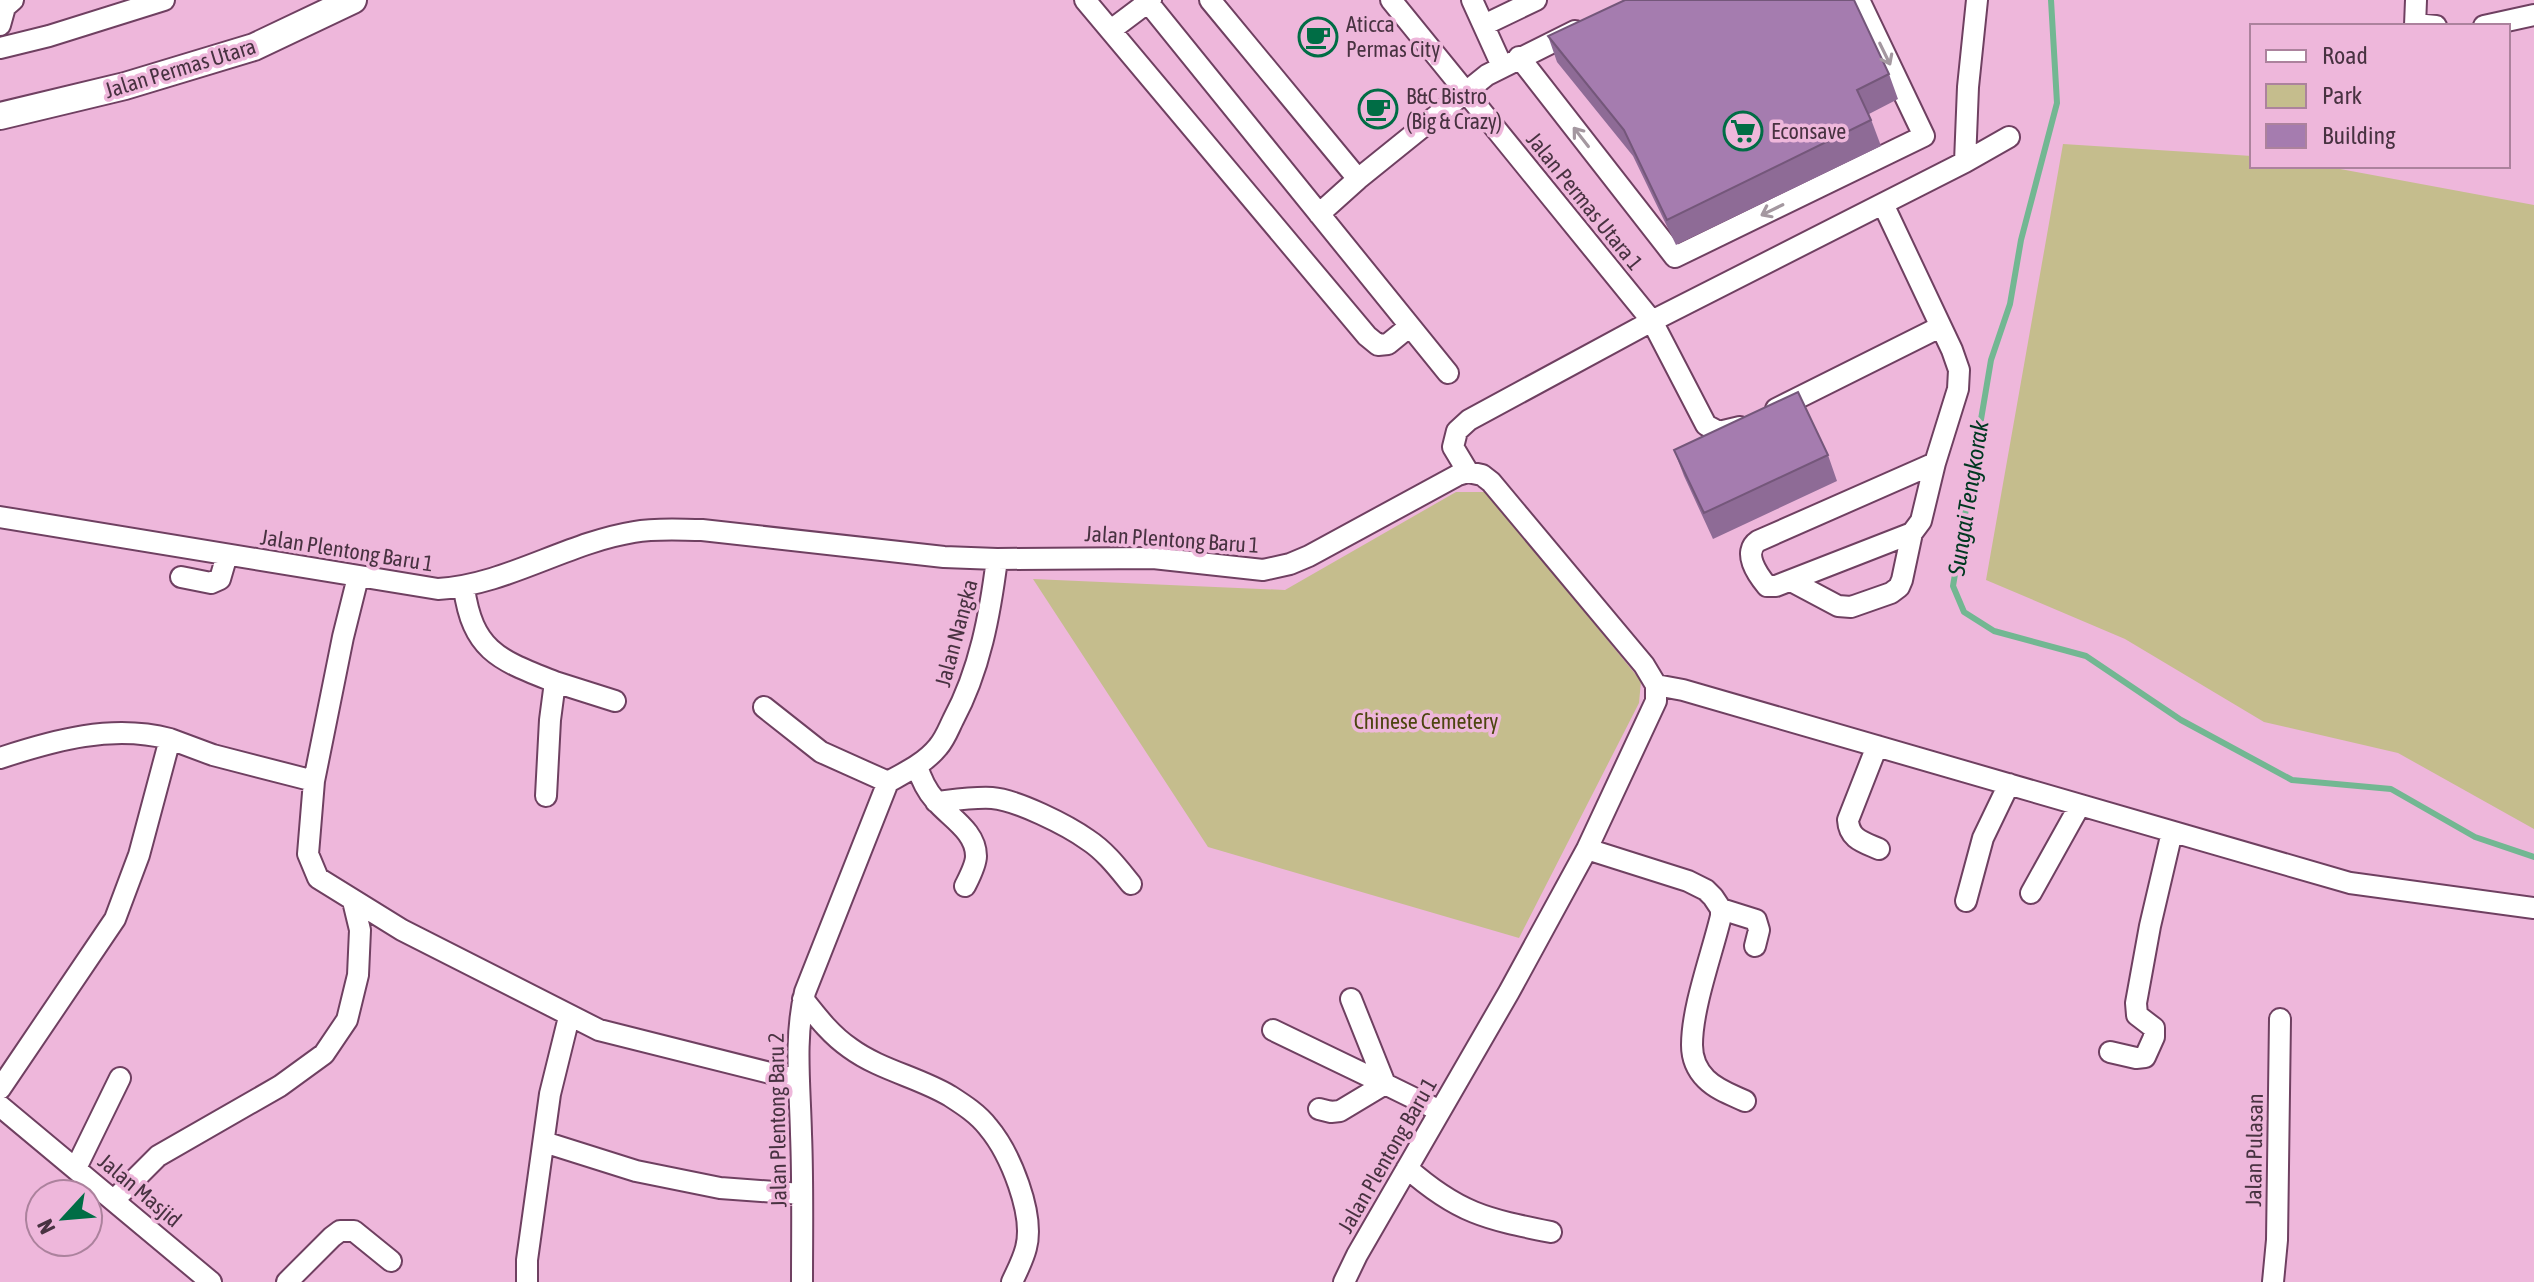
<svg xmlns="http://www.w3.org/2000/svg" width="2534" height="1282" font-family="'Asap Condensed',sans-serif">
<rect width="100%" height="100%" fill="#eeb7db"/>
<!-- green -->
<path fill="#c5bd8d" d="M2063,144l189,12v10h72l210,39v624l-136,-76 -134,-31 -139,-83 -139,-59z
M1456,492h31l154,189 -2,22 -120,235 -311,-91 -175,-268 252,11z"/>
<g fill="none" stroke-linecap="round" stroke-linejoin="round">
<!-- stream -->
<path stroke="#72b792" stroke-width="6" d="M2051,0l6,103 -36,137 -11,64 -19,56 -38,226 11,26 30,19 92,25 95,64 111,60 99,9 84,48 59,20"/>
<defs>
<path id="minor" d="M1085,0l282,336 11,9 10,-1 22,-18
M1146,0l302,373
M1210,0l148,179
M1391,0l261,321 54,104 13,7 21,-5
M1472,0l30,66
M2415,24l21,2
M0,25l5,-18 8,-7
M1484,25l52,-25
M2415,26l1,-26
M2484,26l50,-11
M1111,30l40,-30
M0,48l49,-12 115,-36
M1519,57l156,200 249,-121 -64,-134 -21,-2
M1965,162l3,-75 9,-87
M1883,204l69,146 7,20 -1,19 -23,74 -14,58 -9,12 -136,53h-9c-10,-12 -25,-34 -9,-45l177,-78
M1319,214l39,-35 129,-104 88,-44
M1776,409l164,-82
M1468,472l-15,-25 4,-16 12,-11 183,-99 313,-159 44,-25
M0,517l438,72c68,-4 128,-46 196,-57 22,-4 46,-2 68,-2l242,27 53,2 156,-1 110,12 27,-6 19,-8 149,-81 10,-3 14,3 9,7 153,183 12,20v16l-69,148 -78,143 -152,263 -13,27
M181,577l30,6 9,-4 7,-24
M358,577l-15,60 -29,144 -6,73 10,24 84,52 197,100 199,50
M1791,581l47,25 13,1 40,-14 8,-6 3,-7 10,-47
M464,588c9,64 36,72 91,94l-5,38 -4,76
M555,682l60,19
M1656,685l27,5 667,193 184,25
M764,707l57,45 67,30
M1877,746l-29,74c1,19 15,22 31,29
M0,758c55,-18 112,-34 170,-19
M917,766c4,13 9,24 18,34 14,17 41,31 41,56 0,9 -7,22 -11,30
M888,782c18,-10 37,-19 50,-35 7,-8 11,-19 15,-27 27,-50 37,-106 44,-161
M936,802c18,-2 37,-5 56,-4 25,2 75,27 96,42 17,11 30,28 43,44
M1587,849l101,32 18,9 7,7 8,12v7c-9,38 -29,91 -29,129 0,13 5,25 14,34 11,11 26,16 39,22
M2031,893l49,-88
M1966,901l17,-63 26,-54
M1721,909l35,11 3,10 -4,16
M803,999c15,19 28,36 47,49 30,22 68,29 100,48 14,9 28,18 38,31 22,26 47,87 38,121 -3,12 -9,23 -14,34
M1351,999l34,85 55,27
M1273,1030l112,54
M2110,1052l26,6 9,-1 9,-20v-9l-17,-13 -1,-12 14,-77 22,-94
M0,1089l115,-170 24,-64 31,-116 43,16 101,26
M0,1106l211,176
M1319,1109l12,3 9,-1 45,-27
M544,1142l92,29 84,17 82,6
M76,1168l44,-90
M1407,1168c51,45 79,51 144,64
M114,1200l44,-44 122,-70 44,-32 23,-34 11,-45 2,-45 -7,-29
M287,1282l45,-45 8,-6h14l37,30
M527,1282v-22l23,-166 19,-77
M802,1282c0,-49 1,-99 -1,-148 -1,-48 -7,-95 4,-142l83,-210
M2273,1282l4,-42 3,-221"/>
<path id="major" d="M0,116l125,-30 129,-39 99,-47"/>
</defs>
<!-- minor casing -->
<use href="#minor" stroke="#6f4061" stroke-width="24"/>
<!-- major casing -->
<use href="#major" stroke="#6f4061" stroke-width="30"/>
<!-- minor -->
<use href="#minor" stroke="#fff" stroke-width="20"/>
<!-- major -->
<use href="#major" stroke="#fff" stroke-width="26"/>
</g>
<!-- wall -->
<path fill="#8e6b96" d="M1548,36l341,38 9,25 -29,15 12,32 -205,99 -43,-89 -76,-94z
M1674,450l154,5 9,26 -124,58 -29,-63z"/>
<!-- building -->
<path fill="#a57caf" stroke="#74577a" stroke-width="2" d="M1625,0h229l35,74 -32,16 14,30 -204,100 -43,-90 -76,-94z
M1798,392l30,63 -124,58 -30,-63z"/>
<!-- one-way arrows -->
<defs><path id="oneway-shaft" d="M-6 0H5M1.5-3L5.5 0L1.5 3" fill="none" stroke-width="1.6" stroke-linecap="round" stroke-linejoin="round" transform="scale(2)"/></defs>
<g stroke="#a498a0">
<use href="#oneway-shaft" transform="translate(1885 54) rotate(64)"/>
<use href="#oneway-shaft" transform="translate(1581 137) rotate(-128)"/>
<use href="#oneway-shaft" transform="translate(1772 210) rotate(154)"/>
</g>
<!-- icons -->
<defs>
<symbol id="cafe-ring" viewBox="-11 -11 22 22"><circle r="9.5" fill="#eeb7db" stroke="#006d45" stroke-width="1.5"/><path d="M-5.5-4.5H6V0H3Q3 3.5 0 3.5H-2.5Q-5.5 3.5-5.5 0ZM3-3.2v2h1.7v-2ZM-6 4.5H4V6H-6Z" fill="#006d45"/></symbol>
<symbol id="supermarket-ring" viewBox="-11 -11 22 22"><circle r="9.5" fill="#eeb7db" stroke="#006d45" stroke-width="1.5"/><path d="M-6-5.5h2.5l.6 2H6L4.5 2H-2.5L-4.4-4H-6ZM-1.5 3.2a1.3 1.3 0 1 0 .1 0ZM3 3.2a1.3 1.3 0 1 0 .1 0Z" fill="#006d45"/></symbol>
</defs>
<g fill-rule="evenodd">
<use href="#cafe-ring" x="1296" y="15" width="44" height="44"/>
<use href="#cafe-ring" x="1356" y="87" width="44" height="44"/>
<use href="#supermarket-ring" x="1721" y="109" width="44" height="44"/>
</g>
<g text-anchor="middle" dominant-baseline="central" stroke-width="7" stroke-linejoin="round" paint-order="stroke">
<!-- poi labels -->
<g font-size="22" fill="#483241" stroke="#eeb7db" text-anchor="start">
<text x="1346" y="24">Aticca<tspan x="1346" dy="25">Permas City</tspan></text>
<text x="1406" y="96">B&amp;C Bistro<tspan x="1406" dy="25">(Big &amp; Crazy)</tspan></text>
<text x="1771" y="131">Econsave</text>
</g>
<!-- street labels -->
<g font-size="22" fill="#483241" stroke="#eeb7db">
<text transform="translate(180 68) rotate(-17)">Jalan Permas Utara</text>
<text transform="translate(1585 201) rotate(51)">Jalan Permas Utara 1</text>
<text transform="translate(1172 539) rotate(4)">Jalan Plentong Baru 1</text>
<text transform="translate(347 550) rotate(9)">Jalan Plentong Baru 1</text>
<text transform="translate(956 633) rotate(-75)">Jalan Nangka</text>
<text transform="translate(777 1120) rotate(-91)">Jalan Plentong Baru 2</text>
<text transform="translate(2254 1150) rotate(-89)">Jalan Pulasan</text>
<text transform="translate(1387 1155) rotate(-60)">Jalan Plentong Baru 1</text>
<text transform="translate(140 1190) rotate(40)">Jalan Masjid</text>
</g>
<!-- park labels -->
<g font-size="22" fill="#4d4510" stroke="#eeb7db">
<text x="1426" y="721">Chinese Cemetery</text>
</g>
<!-- water labels -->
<g font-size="24" font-style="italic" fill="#003821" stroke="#eeb7db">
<text transform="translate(1968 498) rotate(-81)">Sungai Tengkorak</text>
</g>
</g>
<!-- legend -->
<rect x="2250" y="24" width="260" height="144" fill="#eeb7db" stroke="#ac829d" stroke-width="2"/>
<rect x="2266" y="50" width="40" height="12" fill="#ffffff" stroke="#ac829d" stroke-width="2"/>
<text x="2322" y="64" font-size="24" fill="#483241">Road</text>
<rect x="2266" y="84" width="40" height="24" fill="#c5bd8d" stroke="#ac829d" stroke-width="2"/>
<text x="2322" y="104" font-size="24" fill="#483241">Park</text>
<rect x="2266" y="124" width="40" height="24" fill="#a57caf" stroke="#ac829d" stroke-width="2"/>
<text x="2322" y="144" font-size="24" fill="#483241">Building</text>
<!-- north arrow -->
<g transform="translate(64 1218) rotate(244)"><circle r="38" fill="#eeb7db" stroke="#ac829d" stroke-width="2"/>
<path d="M0-6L14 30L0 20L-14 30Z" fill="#006d45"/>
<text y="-12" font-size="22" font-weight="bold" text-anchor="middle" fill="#483241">N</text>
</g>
</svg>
